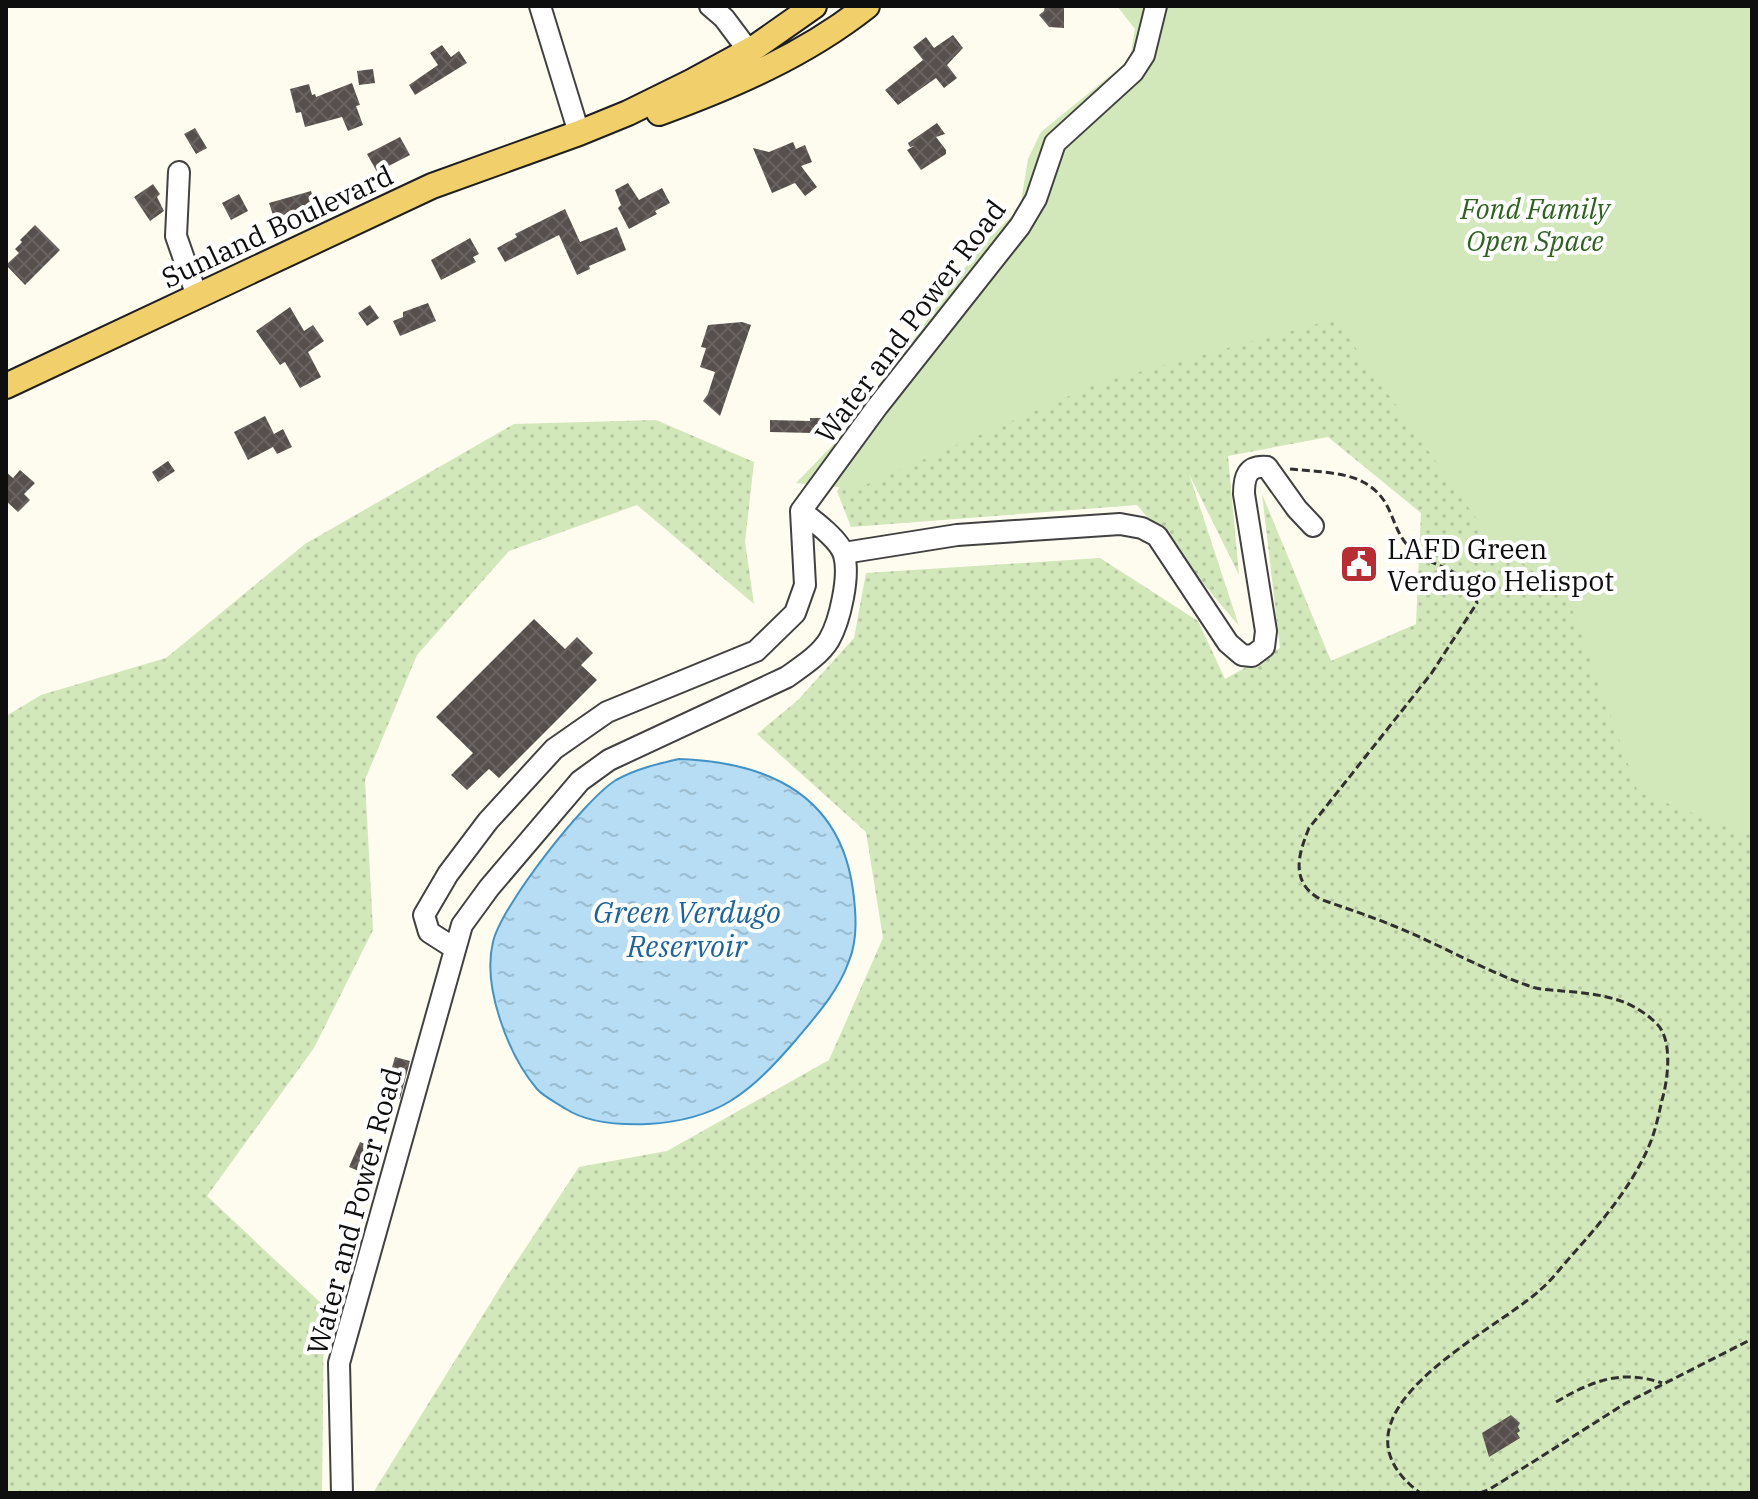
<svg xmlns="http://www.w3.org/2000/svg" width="1758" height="1499" font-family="'IBM Plex Serif',serif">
<defs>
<pattern id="grass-dots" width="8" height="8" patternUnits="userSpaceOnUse" patternTransform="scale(2)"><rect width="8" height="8" fill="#d2e7ba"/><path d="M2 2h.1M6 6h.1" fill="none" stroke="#b3c59f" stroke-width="1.8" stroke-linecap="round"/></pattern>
<pattern id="water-ripples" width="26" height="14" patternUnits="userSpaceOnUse" patternTransform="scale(2)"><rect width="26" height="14" fill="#b6ddf3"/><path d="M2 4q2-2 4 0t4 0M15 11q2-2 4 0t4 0" fill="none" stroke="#9bbccf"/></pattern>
<pattern id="building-cross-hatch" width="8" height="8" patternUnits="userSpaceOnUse" patternTransform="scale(2)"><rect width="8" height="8" fill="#564f4b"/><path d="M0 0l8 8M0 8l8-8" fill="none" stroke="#696461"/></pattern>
</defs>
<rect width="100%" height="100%" fill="#fefbef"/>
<!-- grass -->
<path fill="url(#grass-dots)" d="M1752,6v1487h-1379l136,-220 70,-106 88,-16 162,-91 54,-122 -17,-106 -109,-98 41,-34 56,-62 12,-65 234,-15 98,63 27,58 55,-31 -18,-154 69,167 85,-37 5,-111 -93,-76 -100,19 11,119 -50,-101 50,152 -102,-121 -286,22 -14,-36 150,-200z
M656,420l98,42 -9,80 9,62 -117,-99 -128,46 -92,104 -52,125 8,150 -59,118 -107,148 117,110 -2,187h-316v-777l35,-21 125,-37 139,-114 209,-120z"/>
<!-- park -->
<path fill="#d2e7ba" d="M1117,6h635v830l-114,-44 -70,-194 -78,-60 -155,-219 -236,64 -243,106 -60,-6 57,-59 110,-154 23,-29 34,-33 8,-49 13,-27 86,-70 4,-10 4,-23z"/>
<!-- water -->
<path fill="url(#water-ripples)" stroke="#4192c6" stroke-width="2" d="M679,759c88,3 161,35 174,131 3,23 5,49 -4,71 -11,31 -33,55 -54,80 -45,52 -76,79 -147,83 -26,1 -59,0 -82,-15 -9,-6 -22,-12 -29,-20 -29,-34 -55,-103 -44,-147 8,-36 92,-143 123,-162 20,-11 41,-16 63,-21z"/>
<!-- building -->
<path fill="url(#building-cross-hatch)" d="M1045,6h19v22l-15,-1 -10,-12 5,-4z
M953,35l10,13 -16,17 10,13 -13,10 -8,-10 -38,27 -13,-15 38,-30 -10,-13 13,-10 8,11z
M442,45l9,12 8,-6 8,12 -52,32 -6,-10 29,-20 -8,-12z
M373,69l2,14 -16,2 -2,-14z
M352,83l8,22 -4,1 7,19 -15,6 -6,-14 -37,10 -4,-15 -5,1 -6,-24 19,-5 3,11 3,-1 1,3z
M937,123l8,11 -9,3 10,13v4l-25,16 -14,-20 7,-4 -4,1 -2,-4z
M195,128l12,20 -11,6 -12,-20z
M400,137l10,18 -33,17 -10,-18z
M793,142l3,7 9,-4 7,17 -11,4 16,21 -12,9 -10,-13 -23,10 -19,-45 16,4z
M628,183l11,17 23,-12 8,15 -15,8 2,3 -28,15 -11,-21 3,-3 -6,-15z
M153,184l7,10 -3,3 7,14 -14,10 -16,-24z
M311,191l4,14 -41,13 -5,-15z
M239,194l9,17 -17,9 -9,-17z
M565,209l15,33 37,-15 9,23 -37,16 1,3 -13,6 -18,-40 -54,27 -8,-14 20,-11 -2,-3z
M35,225l25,25 -35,35 -19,-20 13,-12 -4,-4 7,-7 -2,-2z
M470,238l9,16 -6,3 3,5 -35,18 -10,-20z
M428,303l8,18 -36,15 -7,-15 10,-4v-5z
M370,305l9,13 -12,8 -9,-13z
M290,307l14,24 9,-6 11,16 -16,11 13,25 -21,11 -15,-26 -5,3 -24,-34z
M742,322l9,3 -31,91 -17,-15 5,-7 7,-22 -15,-5 6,-19 -5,-1 7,-22z
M265,416l9,18 9,-5 9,18 -15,7 -4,-7 -25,13 -14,-28z
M810,418h19v12h-16v3l-43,-1v-12l40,1z
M168,461l7,10 -17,11 -6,-10z
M20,470l15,13 -11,11 6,6 -12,12 -12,-11v-29l7,6z
M534,619l31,30 12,-12 16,16 -12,12 16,15 -98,98 -10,-9 -22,21 -16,-15 22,-22 -37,-36z
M395,1057l15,4 -10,38 -16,-4z
M360,1142l17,7 -11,25 -17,-7z
M1511,1415l9,8 -2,4 2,4 -3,2 3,5 -31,19 -7,-24z"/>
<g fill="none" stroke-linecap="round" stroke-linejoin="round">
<defs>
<path id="minor" d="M540,6l39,127
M710,6l14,12 24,32
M179,172l-3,64 21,60
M844,553l113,-18 163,-11 22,4 15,8 71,107 14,12 10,1 12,-9 2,-16 -22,-137c0,-17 3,-29 23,-27l30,42 16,17
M454,948l-25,-16 -5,-17 24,-41 40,-53 66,-72 53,-37 149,-61 39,-38 10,-28 -4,-74 76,-104 143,-181 16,-27 19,-56 78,-71 11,-17 12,-49
M342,1493l-3,-130 123,-438 27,-37 91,-107 29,-21 178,-83c14,-10 33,-22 42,-37 11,-19 21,-64 15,-85 -4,-15 -31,-35 -43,-44"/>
<path id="major" d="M659,113c74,-27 146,-58 208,-107
M6,386l426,-200 147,-53 49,-20 63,-31 66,-36 57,-40"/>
</defs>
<!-- minor casing -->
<use href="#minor" stroke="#414141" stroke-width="24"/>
<!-- major casing -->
<use href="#major" stroke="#1f1f1f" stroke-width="28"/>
<!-- path -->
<path stroke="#303030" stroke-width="3" stroke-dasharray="8 4" stroke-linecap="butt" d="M1290,469c20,2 56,3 73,13 32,17 26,44 46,65 23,24 58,17 68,56l-46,71 -122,154c-11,27 -19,54 11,71 25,9 50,17 74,27 47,19 91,45 138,61 10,3 21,3 30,4 36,3 68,6 95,33 16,16 11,56 5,76 -3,13 -6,28 -11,41 -17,43 -48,79 -78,113 -11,12 -21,26 -33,36 -48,44 -224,124 -120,203
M1556,1402c36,-21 65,-33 106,-19
M1480,1493l10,-4 136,-86 126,-64"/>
<!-- minor -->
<use href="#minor" stroke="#fff" stroke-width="20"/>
<!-- major -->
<use href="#major" stroke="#f1d06c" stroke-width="24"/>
</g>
<!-- icons -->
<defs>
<symbol id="civic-square" viewBox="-11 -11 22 22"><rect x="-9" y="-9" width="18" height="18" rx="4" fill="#b72d34" stroke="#fff"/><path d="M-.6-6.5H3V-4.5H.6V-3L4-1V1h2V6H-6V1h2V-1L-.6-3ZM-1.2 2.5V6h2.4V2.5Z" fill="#fff"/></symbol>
</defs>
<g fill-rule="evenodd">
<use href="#civic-square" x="1337" y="542" width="44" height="44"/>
</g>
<g text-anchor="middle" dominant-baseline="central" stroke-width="8" stroke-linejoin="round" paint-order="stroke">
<!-- park labels -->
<g font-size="28" font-style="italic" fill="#2f6221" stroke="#fff">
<text x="1535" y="208">Fond Family<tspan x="1535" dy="32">Open Space</tspan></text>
</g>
<!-- street labels -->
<g font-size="28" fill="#0e0e0e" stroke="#fff">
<text transform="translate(277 226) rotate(-25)">Sunland Boulevard</text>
<text transform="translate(910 321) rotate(-53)">Water and Power Road</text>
<text transform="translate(354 1211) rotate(-75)">Water and Power Road</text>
</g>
<!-- poi labels -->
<g font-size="28" fill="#0e0e0e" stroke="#fff" text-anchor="start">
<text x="1387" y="548">LAFD Green<tspan x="1387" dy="32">Verdugo Helispot</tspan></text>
</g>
<!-- water labels -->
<g font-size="30" font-style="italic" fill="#1d6499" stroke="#fff">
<text x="687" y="911">Green Verdugo<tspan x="687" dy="34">Reservoir</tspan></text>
</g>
</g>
<!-- border -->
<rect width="1758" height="1499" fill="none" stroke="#0e0e0e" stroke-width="16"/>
</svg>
